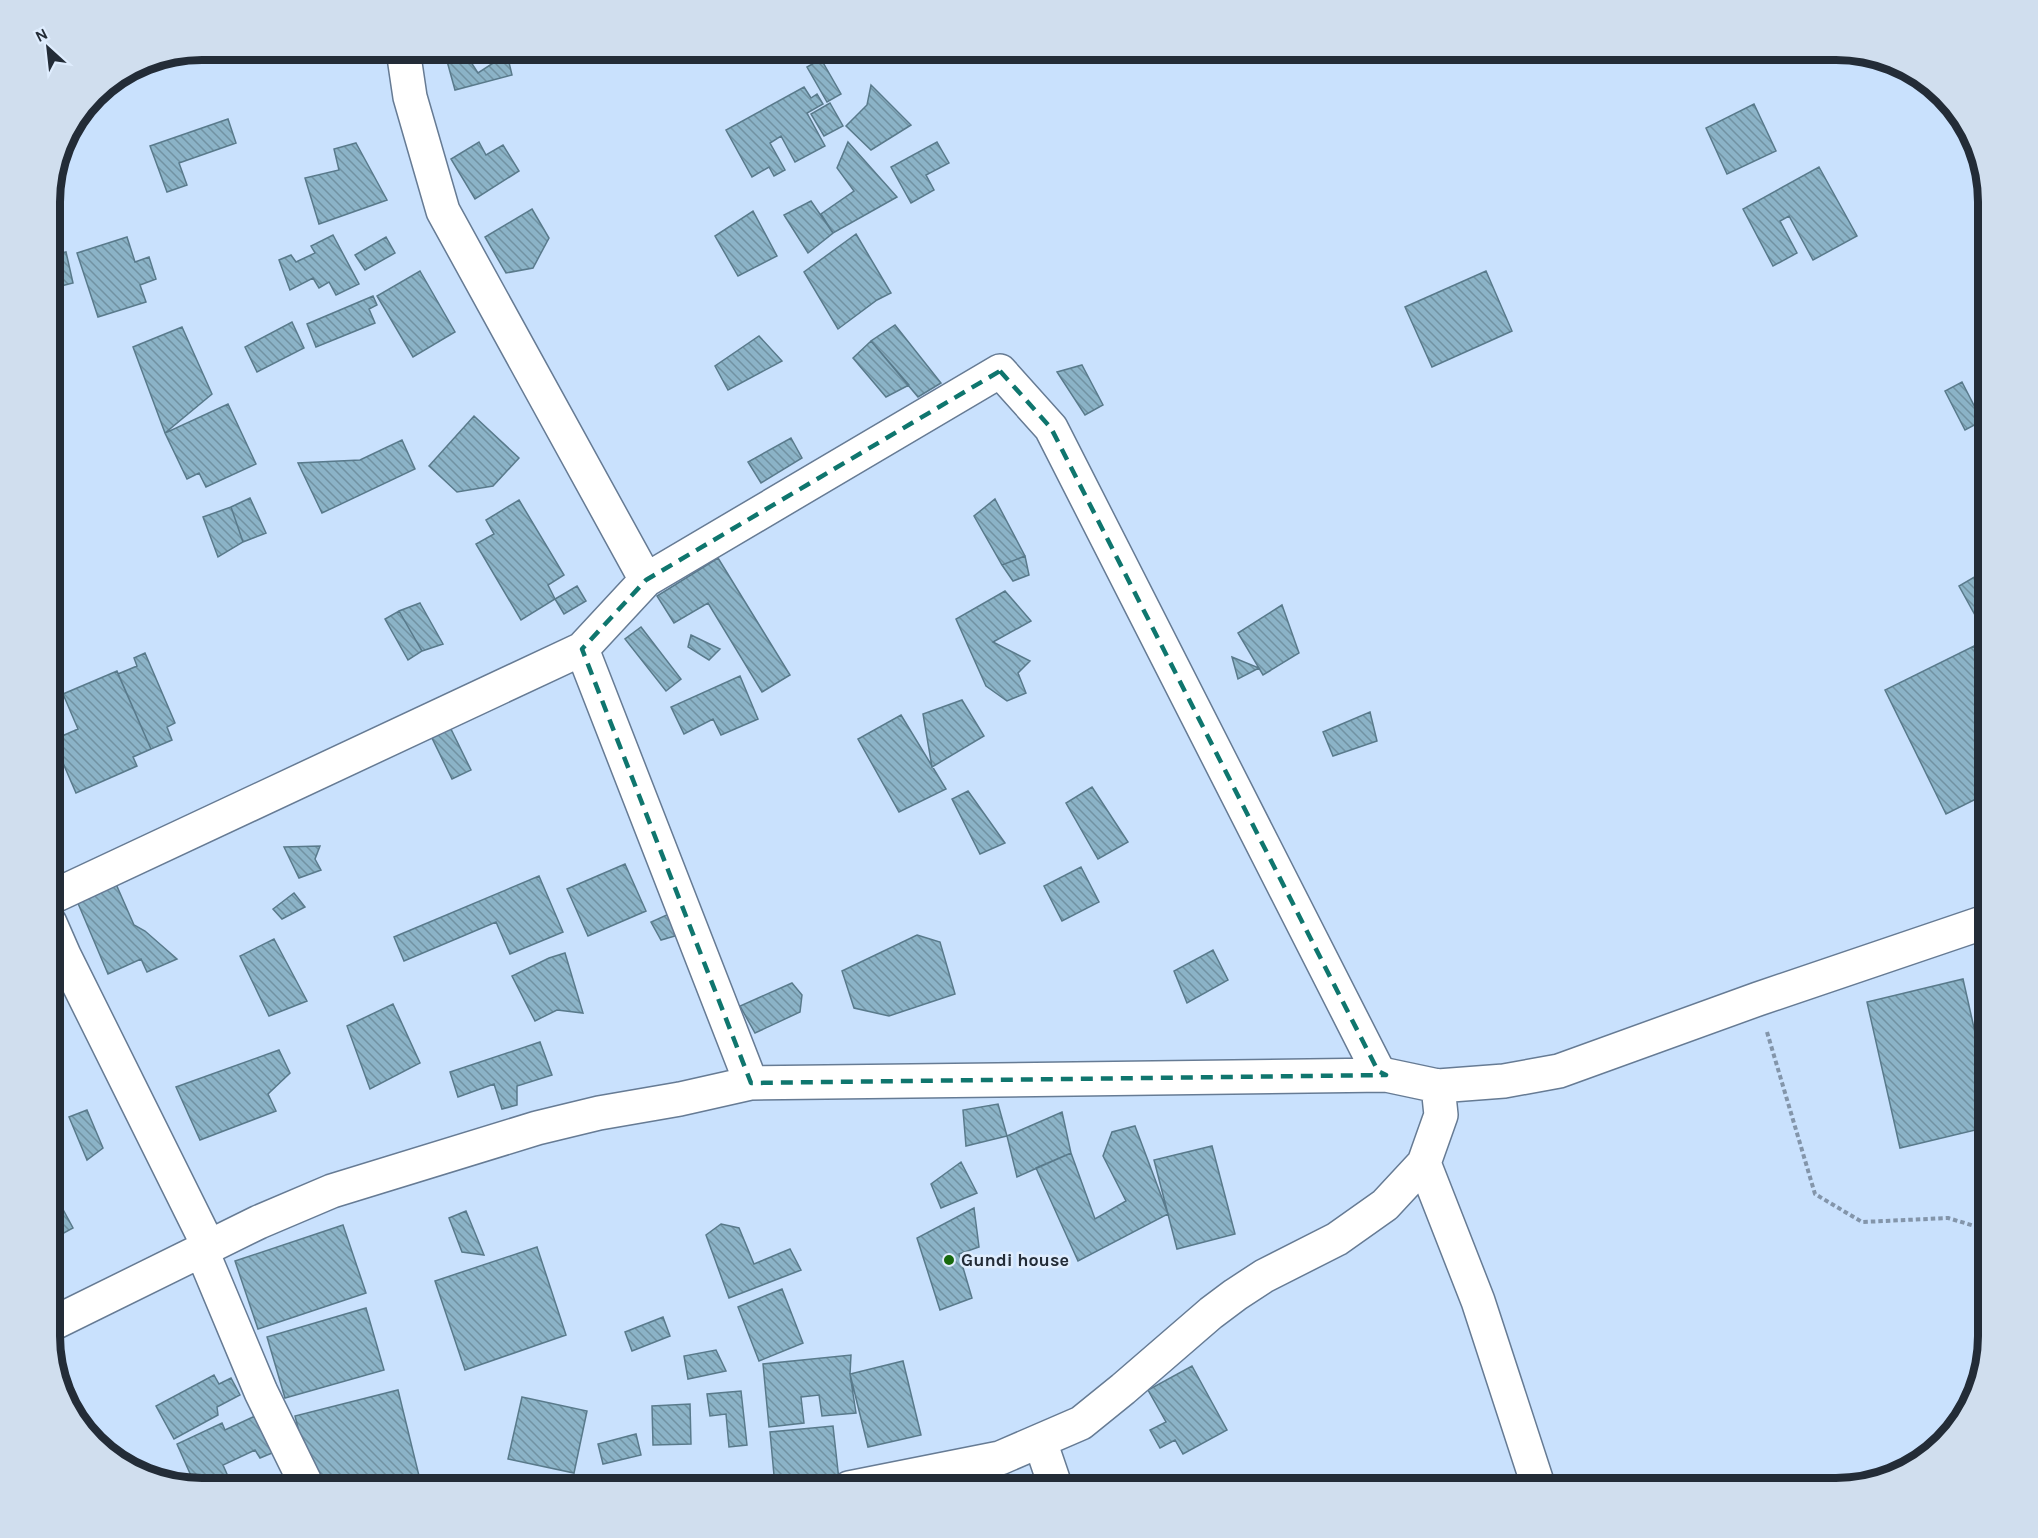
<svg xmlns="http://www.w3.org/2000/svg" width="2038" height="1538" font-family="Karla,sans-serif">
<defs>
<pattern id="building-back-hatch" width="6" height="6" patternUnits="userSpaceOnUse" patternTransform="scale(1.5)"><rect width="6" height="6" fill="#8bb3c7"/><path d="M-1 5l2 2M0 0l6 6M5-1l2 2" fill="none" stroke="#7192a2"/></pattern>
</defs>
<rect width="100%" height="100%" fill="#c9e1fd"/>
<!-- building -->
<path fill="url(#building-back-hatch)" stroke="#597a8b" stroke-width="1.5" d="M463,50l15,23 29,-19 5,21 -57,15 -8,-29z
M1623,50h33l-26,13z
M821,59l20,35 -14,8 -20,-35z
M871,85l40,40 -40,25 -25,-24 21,-21z
M804,87l7,11 6,-4 6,10 -16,9 18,33 -30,16 -14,-26 -11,7 15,27 -11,6 -5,-9 -17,10 -26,-47z
M830,103l13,23 -19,10 -13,-22z
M1754,104l22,47 -49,23 -21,-46z
M228,119l8,24 -57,20 8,22 -20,7 -17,-46z
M479,142l7,13 17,-10 16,26 -44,28 -24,-40z
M848,142l49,55 -64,36 -12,-19 33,-23 -17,-23z
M937,142l12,21 -23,12 8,15 -23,13 -20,-36z
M356,143l31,57 -68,24 -14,-46 34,-8 -5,-21z
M1819,167l38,69 -44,24 -24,-44 -9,5 17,32 -24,13 -30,-57z
M811,201l22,32 -25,20 -24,-38z
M532,209l17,29 -16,30 -27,5 -21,-36z
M753,211l24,45 -39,20 -23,-40z
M856,234l35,59 -14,7 -39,29 -34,-57z
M333,235l26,49 -23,11 -7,-13 -10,6 -6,-10 -23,12 -11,-30 12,-5 5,7 19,-9 -4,-7z
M127,237l8,25 14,-5 7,22 -16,6 6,17 -48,15 -21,-64z
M386,237l9,16 -30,17 -10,-15z
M50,252l7,2 9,-2 7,31 -20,5 -3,-15z
M420,271l35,61 -42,25 -36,-61z
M1486,271l26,60 -80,36 -27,-60z
M373,296l4,9 -8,4 6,14 -59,24 -9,-23z
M292,322l12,26 -47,24 -12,-25z
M895,325l46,58 -23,14 -47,-56z
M182,327l30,67 -47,39 -32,-86z
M759,336l23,25 -54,29 -13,-24z
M871,341l38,44 -23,12 -33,-39z
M1082,365l21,40 -18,10 -28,-43z
M1962,382l20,39 -17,9 -20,-39z
M228,404l28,60 -50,23 -7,-14 -12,6 -22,-46z
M474,416l45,42 -26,28 -36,6 -28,-26z
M791,438l11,20 -41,25 -13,-21z
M402,440l13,29 -93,44 -24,-50 62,-3z
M250,498l16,35 -23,9 -12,-35z
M995,499l30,57 -23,9 -28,-49z
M519,500l45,75 -16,10 7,14 -34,21 -45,-76 18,-10 -8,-14z
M231,507l12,35 -25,15 -15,-40z
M1025,556l4,19 -16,6 -11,-16z
M718,558l72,117 -28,17 -54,-89 -34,20 -17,-27z
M1988,569v39l-13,7 -16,-29z
M577,586l9,15 -22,13 -9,-15z
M1005,591l26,30 -38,21 37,19 -12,12 8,20 -19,8 -21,-15 -30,-67z
M420,603l23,41 -21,7 -23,-40z
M1282,605l17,48 -36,22 -25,-42z
M399,611l23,40 -14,9 -23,-41z
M641,627l40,52 -15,12 -41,-52z
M691,635l29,14 -11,11 -21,-13z
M1974,646l14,29v118l-42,21 -61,-124z
M145,653l30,70 -8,4 5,13 -21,9 -33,-75 19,-8 -3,-8z
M1232,657l27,11 -21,11z
M117,671l34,78 -18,8 4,9 -61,27 -23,-53 25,-11 -15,-35z
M740,676l18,43 -37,16 -8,-16 -29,15 -13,-27z
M962,700l22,36 -52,31 -9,-53z
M1370,712l7,29 -44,15 -10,-24z
M901,715l45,74 -47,23 -41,-73z
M449,725l22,45 -19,9 -22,-45z
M1092,787l36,55 -30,17 -32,-56z
M968,791l37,52 -25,11 -28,-55z
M320,846l-5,13 6,11 -22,8 -15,-31z
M625,864l21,47 -58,25 -21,-47z
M1081,867l18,35 -37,19 -18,-35z
M539,876l24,56 -53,22 -14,-32 -92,39 -10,-24z
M116,884l18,41 11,6 32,28 -30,13 -6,-13 -33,15 -31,-73z
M294,893l11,14 -23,12 -9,-10z
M671,913l4,23 -14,4 -10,-18z
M917,935l23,7 15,52 -66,22 -35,-8 -12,-37z
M274,939l33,62 -38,15 -29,-60z
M1213,950l15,30 -41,23 -13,-32z
M565,953l18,60 -26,-3 -22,11 -23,-45 37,-18z
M1963,979l25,111v37l-88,21 -33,-146z
M792,983l10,12 -2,17 -45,21 -15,-27z
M393,1004l27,59 -50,26 -23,-63z
M540,1042l12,33 -35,11v19l-15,4 -8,-25 -36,13 -8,-25z
M279,1050l11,23 -22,21 8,17 -76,29 -24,-53z
M998,1104l9,32 -41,10 -3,-36z
M87,1110l16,38 -16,12 -18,-43z
M1062,1112l9,41 -54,24 -10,-41z
M1135,1126l33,88 -90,47 -42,-93 35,-15 24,66 31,-18 -23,-45 9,-24z
M1212,1146l23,88 -58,15 -23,-89z
M961,1162l16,31 -36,15 -10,-24z
M59,1202l14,26 -22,12 -1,-33z
M974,1208l5,39 -20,7 13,44 -32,12 -23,-72z
M466,1211l18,44 -22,-3 -13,-34z
M721,1224l18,4 15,36 36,-15 11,21 -72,28 -23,-63z
M343,1225l23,68 -108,36 -23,-68z
M537,1247l29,88 -101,35 -30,-89z
M782,1289l21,54 -44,18 -21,-54z
M366,1308l18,62 -99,28 -18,-61z
M663,1317l7,19 -38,15 -7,-19z
M716,1350l10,21 -38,8 -4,-23z
M851,1355l-1,19 6,39 -34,3 -3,-21 -18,2 3,26 -35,4 -6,-63z
M903,1361l18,74 -53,12 -18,-73z
M1192,1366l35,64 -44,24 -8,-14 -15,8 -10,-18 16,-8 -18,-32z
M214,1375l5,9 12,-6 9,17 -23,12 1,8 -44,24 -18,-33z
M398,1390l24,98h-109l-18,-72z
M741,1391l6,54 -18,2 -3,-33 -16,2 -3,-22z
M522,1397l65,14 -13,62 -66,-14z
M690,1404l1,40 -38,1 -1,-39z
M255,1416l17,37 -12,5 -5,-8 -32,15 4,9 -31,13 -19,-43 45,-21 3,7z
M833,1426l6,54 -64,6 -5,-54z
M636,1434l5,21 -38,9 -5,-20z
M1001,1468l6,20h-64l-1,-3z"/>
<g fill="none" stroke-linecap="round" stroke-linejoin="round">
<defs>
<path id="street" d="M403,50l7,47 33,114 203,369
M582,649l169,434
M50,898l532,-249 64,-69 354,-209 51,57 327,643 8,4
M50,923l14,32 145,292
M1424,1163l54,138 61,187
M202,1251l59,141 47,96
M50,1325l209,-103 73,-31 205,-63 62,-15 81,-14 71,-16 635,-8 52,11 66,-5 55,-10 199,-72 230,-78
M1040,1441l16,47
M849,1488l151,-30 81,-35 42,-34 88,-76 24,-18 29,-19 73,-37 48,-34 39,-42 17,-48 -3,-29"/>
</defs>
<!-- street casing -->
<use href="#street" stroke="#667b94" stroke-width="36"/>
<!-- path -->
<path stroke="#8395aa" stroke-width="4" stroke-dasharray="4.5 3" stroke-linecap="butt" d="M1767,1032l48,162 47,28 86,-4 40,12"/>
<!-- street -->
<use href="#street" stroke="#fff" stroke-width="33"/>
</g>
<!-- marked area -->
<path fill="none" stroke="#0f766e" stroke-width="4.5" stroke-dasharray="12 8" stroke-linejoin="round" d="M1000,371l51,57 327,643 8,4 -635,8 -169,-434 64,-69z"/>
<!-- markers -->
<circle fill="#18690d" stroke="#dfedfe" stroke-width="2" cx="949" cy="1260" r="6"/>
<g text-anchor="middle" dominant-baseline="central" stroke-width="5" stroke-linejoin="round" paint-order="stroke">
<!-- poi labels -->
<g font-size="18" font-weight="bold" fill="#232c37" stroke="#dfedfe" text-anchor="start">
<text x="961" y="1260">Gundi house</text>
</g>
</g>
<!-- crop -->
<path d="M0 0H2038V1538H0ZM202 60H1836A142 142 0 0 1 1978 202V1336A142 142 0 0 1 1836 1478H202A142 142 0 0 1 60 1336V202A142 142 0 0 1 202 60Z" fill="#d0deee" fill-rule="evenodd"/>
<path fill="none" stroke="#232c37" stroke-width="8" d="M202 60H1836A142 142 0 0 1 1978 202V1336A142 142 0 0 1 1836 1478H202A142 142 0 0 1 60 1336V202A142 142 0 0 1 202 60Z"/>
<!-- north arrow -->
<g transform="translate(48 48) rotate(333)" stroke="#dfedfe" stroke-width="4.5" paint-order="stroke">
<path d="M0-4.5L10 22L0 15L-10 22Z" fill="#232c37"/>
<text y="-9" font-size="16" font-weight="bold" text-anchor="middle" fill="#232c37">N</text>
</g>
</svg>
